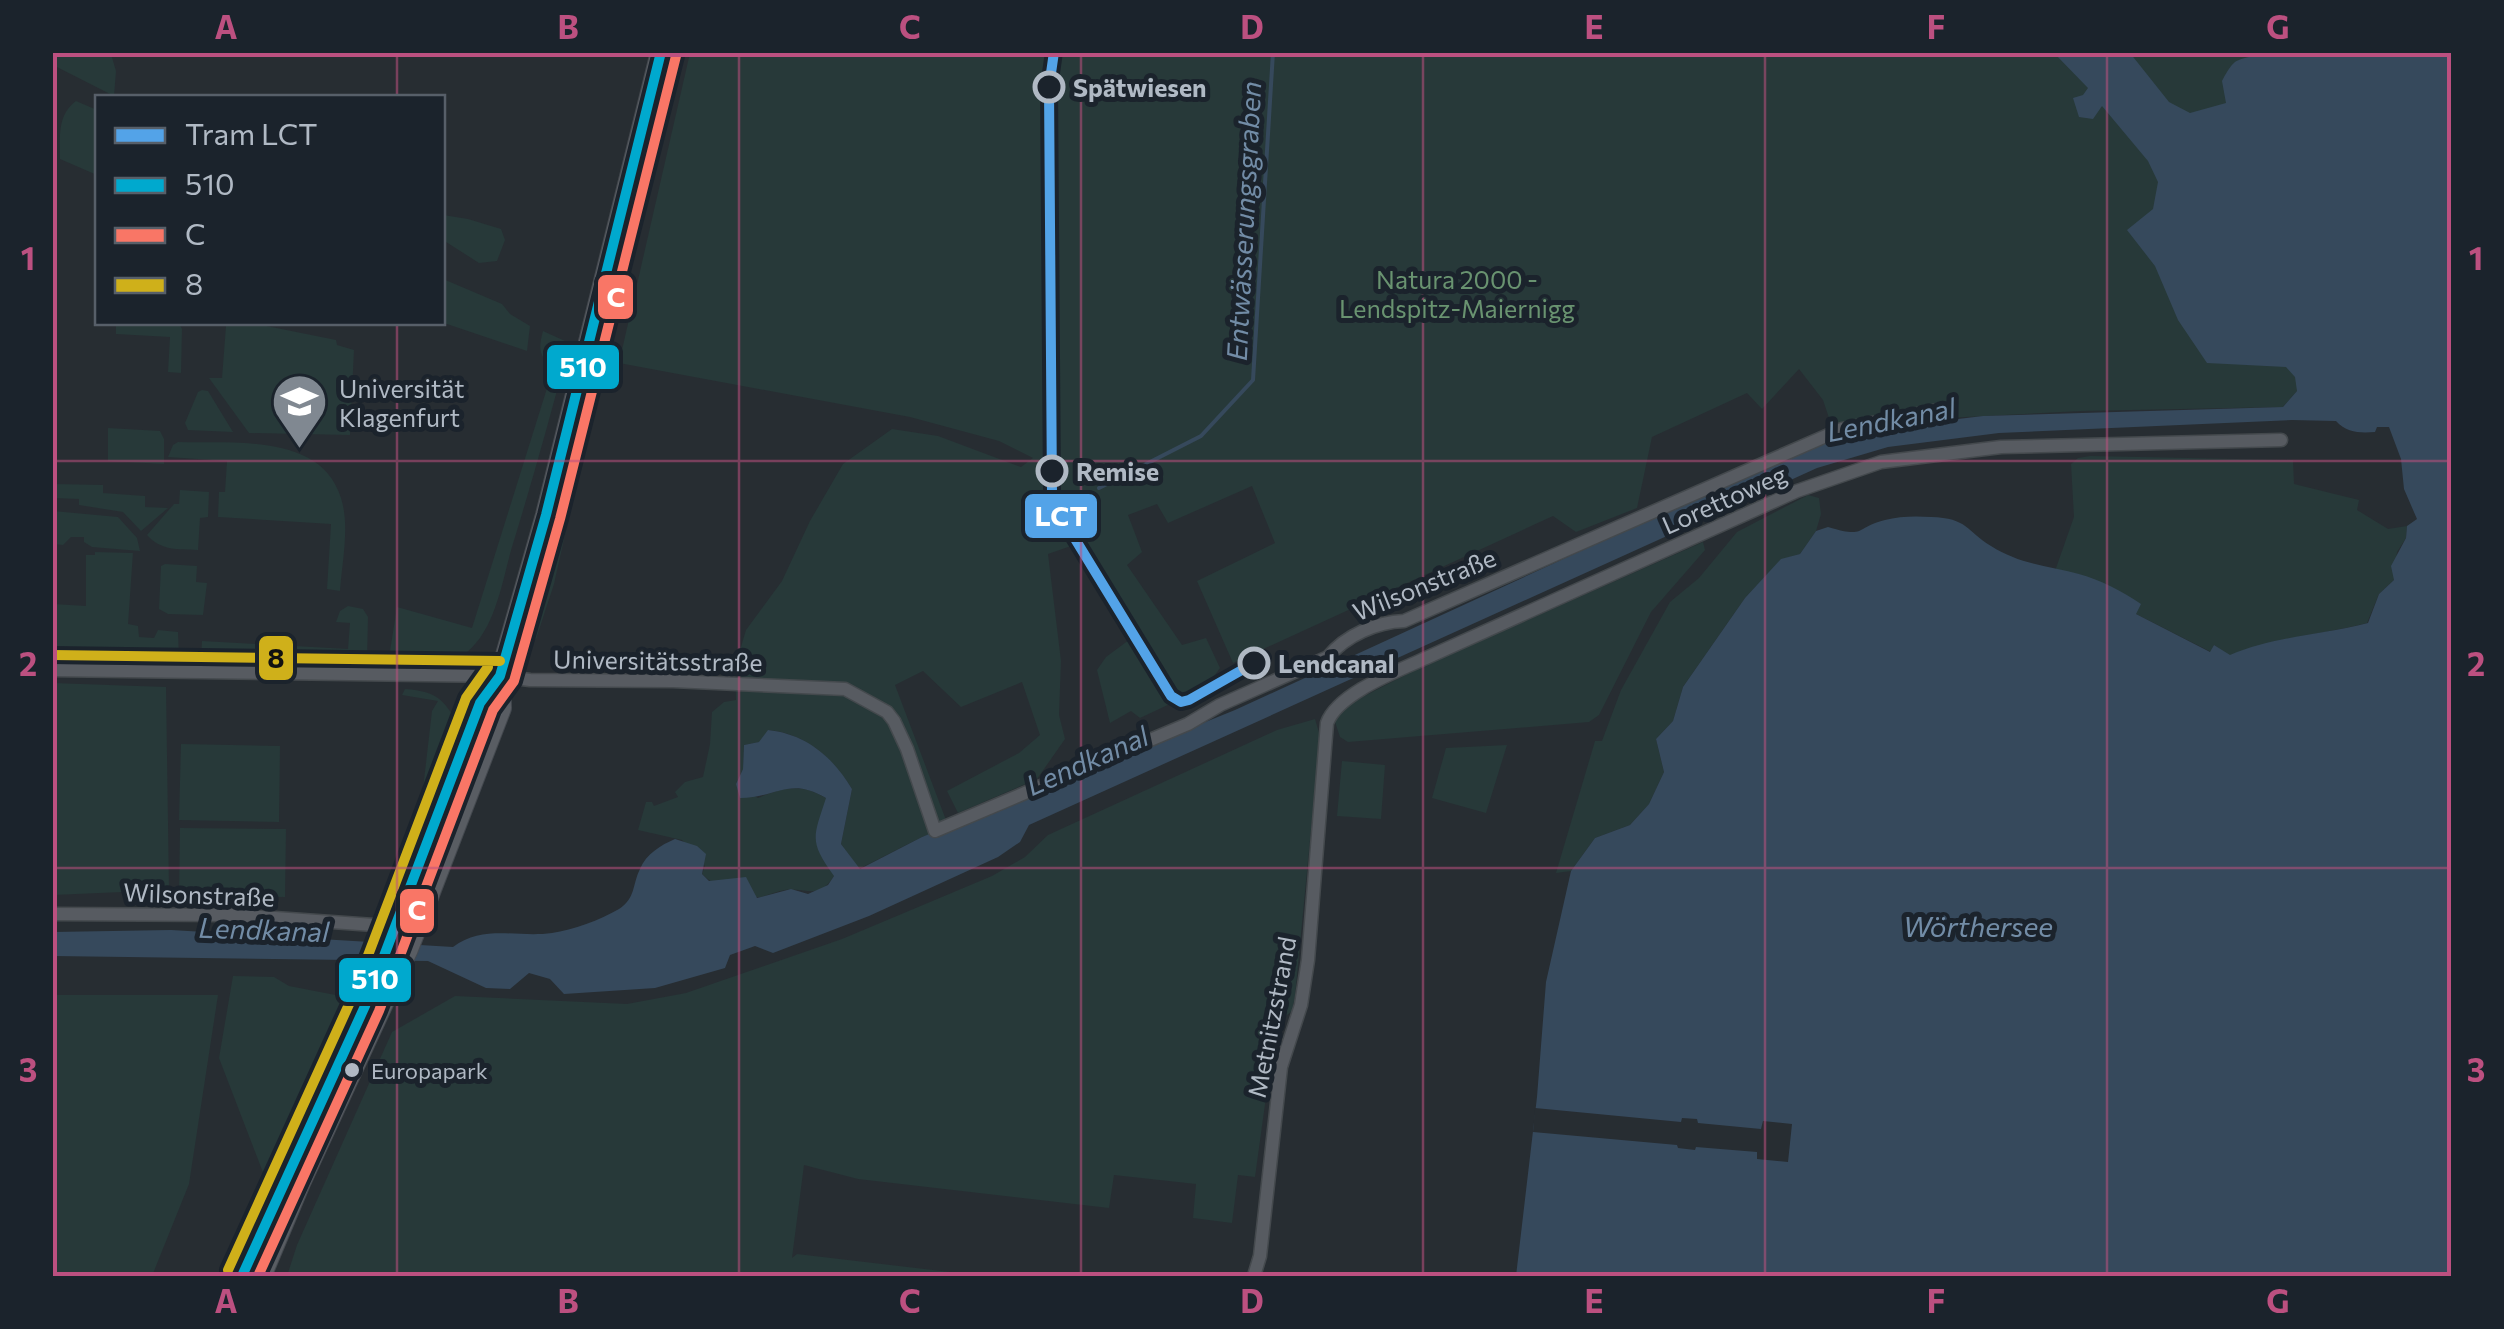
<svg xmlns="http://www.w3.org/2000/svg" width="2504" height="1329" font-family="Commissioner,sans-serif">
<rect width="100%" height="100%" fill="#272d32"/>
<!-- green -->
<path fill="#273939" d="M52,53l59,1 5,17 -2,25 -61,-31z
M671,53h5l-18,64 -104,467 -18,55 -4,-2 18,-55 104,-466z
M690,53h1761l-154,338 -14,16 -202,4 -250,13 -8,-24 -24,-31 -37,40 -15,-16 -95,44 -15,71 -61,24 -23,-16 -320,147 -36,-82 78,-38 -23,-57 -84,37 -11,-19 -29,11 14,37 -15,13 55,80 24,-7 14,30 -14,19 -66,31 -9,-7 -21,12 -13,-53 9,-13 27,-20 -10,-9 -18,-34 -34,-48 -23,8 13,107 -2,54 6,24 -28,40 -79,34 -11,-22 72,-38 21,-18 -18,-53 -61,25 -38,-36 -28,14 54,143 -27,9 -63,32 -18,-25 11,-55c-19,-31 -46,-55 -83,-59l-9,12 -16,3 -1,24 -7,15 22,14c26,-11 43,-15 68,0l8,78c-16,25 -28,11 -49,14 -8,1 -16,5 -24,7 -15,2 -48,-11 -59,-23l3,-8 -23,-26 -44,-10 8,-28h6l2,4 24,-9 -3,-5 10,-10 18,-5 7,-33 2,-32 12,-10 12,-2 -1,-33 11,-37 36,-49 28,-60 33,-57 49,-35 46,7 83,31 12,-9 -34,-17 -89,-24 -291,-54z
M76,101l21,9v65l-37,-16c0,-22 -3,-44 16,-58z
M443,215l25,4 33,10 4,11 -8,21 -18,2 -36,-23z
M443,279l59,25 8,10 20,12 -3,25 -83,-28h-18l16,-1z
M116,323h63l3,6 -1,44 -13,-1 2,-35 -54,-3z
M215,323h36l85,17 1,5 17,5 -4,85 -101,-2 -40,-55h13l4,-52z
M543,331l22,10 2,12c-17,65 -35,129 -55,194 -10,34 -16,81 -45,105 -20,17 -51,12 -75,11l-2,-12 7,-44 75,21 81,-259c-14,-14 -15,-19 -10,-38z
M202,390l6,1 25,41 -45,-2 -3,-7 13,-31z
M108,428l52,3 4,8v25l-56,-3z
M178,442c53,2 143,-10 163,56 9,28 1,64 -1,93l-13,-2 4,-65 -113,-7 1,-25h6l2,-31 -59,-4 5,-12z
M2090,456l203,4 1,24 65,16 -2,10 31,19 19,-3 -1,12 -9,14 -3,28 -15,14 -12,29c-46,12 -93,14 -137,33l-16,-11 -3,7 -75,-38 -27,-28 -31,-12 -23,-3 19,-54 -3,-53 7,-6z
M53,484l50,1v8l42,3v11l23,1 -27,23 -18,-19 -44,-7v-6l-26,-1z
M180,490l29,2 -1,25 -8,1 -2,32c-20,-1 -37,1 -51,-15l27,-31h5z
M1808,495l11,3 2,16 -5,17 -16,23 -19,6 -36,38 -62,89 -10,34 -17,18 8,33 -15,32 -19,21 -35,13 -24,33 -15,2 39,-132h7l19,-51 49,-88 29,-24 38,-46z
M53,511l65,6 19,21 3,13 -48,-4 -8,-5v-5h-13l-8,8 -10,-1z
M1703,542l2,8 -54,62 -52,103 -10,7 -241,20 -8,-5 -6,-18 5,-10 76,-39z
M95,552l38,1 -5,71 10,2 1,11 15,1 4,-8 20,2 1,27 -126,-3v-52l33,2v-51h9z
M165,564l32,2 -1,16 11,1 -4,32 -35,-1 -9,-5 2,-43z
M348,606l15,3 5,8 -1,45 -166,-4 1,-17 146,8 2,-26 -14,-1 4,-11z
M53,683l113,4 3,203 -116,5z
M405,689c34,3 38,10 55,38l-22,67 -15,-5 9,-78 6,-10 -36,-6z
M1315,719l5,17 -25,260 -3,15 -16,13 -21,153 -17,-2 -6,48 -39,-5 3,-34 -82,-9 -5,33 -251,-29 -54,-14 -12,93 5,-4 187,22h-697l10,-31 95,-213 63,-36 172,8 59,-11 156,-54 150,-63 33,-19 23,-22 229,-105z
M181,744l99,2 -1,76 -100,-2z
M1507,745l-21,68 -54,-15 14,-50z
M1342,761l43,4 -4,54 -44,-3z
M180,828l106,1 -1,68 -106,-2z
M233,976l41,1 15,9 62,12 -24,39 -12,51 -46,100 -50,-130z
M52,995h166l-29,189 -37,92h-99z"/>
<!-- water -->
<path fill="#36495c" d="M2054,53h76l39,49 21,11 36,-10 -4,-22c3,-6 8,-15 13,-19 26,-17 178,-9 216,-9v1223h-935l21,-179 9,-115 25,-111 24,-33 35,-13 19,-21 15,-32 -8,-33 17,-18 10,-34 62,-89 36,-39 19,-5 16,-23 12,-4c39,12 27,0 57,-7 14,-4 32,-4 46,-3 37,1 35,14 60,29 28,18 57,20 88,28 22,6 43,17 62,30l-5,10 74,38 4,-7 16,10c45,-19 91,-20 138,-32l11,-29 15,-14 -3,-14 15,-28 1,-12 10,-7 -13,-30 -3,-30 -12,-32h-12l-2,5c-15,1 -28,1 -39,-11l-44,-1 -293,13 -111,14 -71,21 -788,357 -9,17 -22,15 -129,59 -96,37 -18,-7 -25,9 -5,13 -70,20 -91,6 -14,-15 -21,-6 -19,16 -24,-1 -58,-27 -375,-5v-24l118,-2 282,17c31,-23 64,-9 99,-14 21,-3 48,-13 67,-24 17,-11 13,-24 21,-40 6,-15 21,-24 35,-30l22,7 9,8 -4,20 7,7 37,-4 11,21 34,-9 17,5 20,-9 6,-9c-25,-35 -21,-38 -8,-78 -37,-22 -49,0 -86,0l-4,-14 7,-15 1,-24 15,-3 9,-12c38,4 65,27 84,59l-11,55 19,25 62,-32 313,-127 550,-253 65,-25 133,-16 300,-9 14,-16 -2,-14 -9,-10 -79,-4 -29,-43 -23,-54 -28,-36 26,-21 5,-27 -10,-21 -46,-55 -9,13 -14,-2 -6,-19 10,-3 5,-7z"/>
<!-- pier -->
<path fill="#272d32" d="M1535,1108l146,14 1,-4 15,1 1,4 63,6 2,-8 29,3 -4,38 -31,-3v-7l-61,-5 -1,3 -17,-2 -1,-3 -144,-13z"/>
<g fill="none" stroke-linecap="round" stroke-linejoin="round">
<!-- stream -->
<path stroke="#36495c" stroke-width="4" d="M1099,488l102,-52 52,-56 20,-328"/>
<defs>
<path id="minor" d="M52,670l448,6 30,4 143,1 172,8 42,23 7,9 13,28 28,82 253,-107 32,-19 108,-48c18,-22 49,-35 76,-36l438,-192 101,-20
M52,914l180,1 170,12
M1254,1276l6,-20 21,-189 20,-62 7,-45 19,-237c11,-30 71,-52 99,-65l371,-167 84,-29 120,-15 280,-7"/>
<path id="primary" d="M407,900l73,-197 20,-27
M242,1276l123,-270
M261,1276l39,-93 108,-234 93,-241 -1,-32 46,-161 115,-463"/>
</defs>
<!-- minor casing -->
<use href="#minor" stroke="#44494d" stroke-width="15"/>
<!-- primary casing -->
<use href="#primary" stroke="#44494f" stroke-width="22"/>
<!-- minor -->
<use href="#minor" stroke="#575b61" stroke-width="12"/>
<!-- primary -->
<use href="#primary" stroke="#595d63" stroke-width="20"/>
<defs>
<path id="primary-bridge" d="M365,1006l42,-106"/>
</defs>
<!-- primary-bridge casing -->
<use href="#primary-bridge" stroke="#44494f" stroke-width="22" stroke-linecap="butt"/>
<!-- primary-bridge -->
<use href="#primary-bridge" stroke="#595d63" stroke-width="20"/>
<defs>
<path id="bus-1" d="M242,1276l123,-270 115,-303 20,-27 46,-161 115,-463"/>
<path id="bus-2" d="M258,1276l121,-265 114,-301 21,-29 46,-162 116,-463"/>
<path id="bus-3" d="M52,655l448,6
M228,1270l123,-270 115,-302 22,-31"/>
</defs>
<!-- bus-1 casing -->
<use href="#bus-1" stroke="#1b232c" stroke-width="18"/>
<!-- bus-2 casing -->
<use href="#bus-2" stroke="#1b232c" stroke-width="18"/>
<!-- bus-3 casing -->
<use href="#bus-3" stroke="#1b232c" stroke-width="18"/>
<!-- bus-1 -->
<use href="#bus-1" stroke="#00a9ce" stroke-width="10"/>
<!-- bus-2 -->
<use href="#bus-2" stroke="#f97666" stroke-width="10"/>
<!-- bus-3 -->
<use href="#bus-3" stroke="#cfb01a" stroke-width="10"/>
<defs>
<path id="tram-1" d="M1054,52l-5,35 3,407 9,22 110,180 10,6 8,-2 74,-42"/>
</defs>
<!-- tram-1 casing -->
<use href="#tram-1" stroke="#1b232c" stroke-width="18"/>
<!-- tram-1 -->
<use href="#tram-1" stroke="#53a3e8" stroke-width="10"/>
</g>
<!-- grid -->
<path fill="none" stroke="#bc5080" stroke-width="2.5" stroke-opacity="0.55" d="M397,52v46M739,52v1224M1081,52v1224M1423,52v1224M1765,52v1224M2107,52v1224M397,322v954M52,461h2400M52,868h2400"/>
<!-- icons -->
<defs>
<symbol id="university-pin" viewBox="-11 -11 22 30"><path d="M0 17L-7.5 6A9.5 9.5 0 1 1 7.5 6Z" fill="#808891" stroke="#1b232c"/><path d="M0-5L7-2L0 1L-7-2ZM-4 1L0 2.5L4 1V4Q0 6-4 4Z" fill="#fff"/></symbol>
</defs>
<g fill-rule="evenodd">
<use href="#university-pin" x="268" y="370" width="63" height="86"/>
</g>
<!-- markers -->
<g fill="#1b232c" stroke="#b0b9c4" stroke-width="5">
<circle cx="1049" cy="87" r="14"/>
<circle cx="1052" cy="471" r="14"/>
<circle cx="1254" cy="663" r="14"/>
</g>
<circle fill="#b0b9c4" stroke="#1b232c" stroke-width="4" cx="352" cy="1070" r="9"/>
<g text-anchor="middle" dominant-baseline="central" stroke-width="10" stroke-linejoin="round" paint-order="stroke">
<!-- bus labels -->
<g font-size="22" fill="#b0b9c4" stroke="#1b232c" text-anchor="start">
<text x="371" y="1070">Europapark</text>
</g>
<!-- stop labels -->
<g font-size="25" font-weight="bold" fill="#b0b9c4" stroke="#1b232c" text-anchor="start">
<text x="1073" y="87">Spätwiesen</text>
<text x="1076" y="471">Remise</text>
<text x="1278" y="663">Lendcanal</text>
</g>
<!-- park labels -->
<g font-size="25" fill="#699370" stroke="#1b232c">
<text x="1457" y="279">Natura 2000 -<tspan x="1457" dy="29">Lendspitz-Maiernigg</tspan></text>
</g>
<!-- poi labels -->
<g font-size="25" fill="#b0b9c4" stroke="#1b232c" text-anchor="start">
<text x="339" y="388">Universität<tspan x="339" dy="29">Klagenfurt</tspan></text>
</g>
<!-- street labels -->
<g font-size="25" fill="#b0b9c4" stroke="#1b232c">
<text transform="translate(1724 499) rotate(-24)">Lorettoweg</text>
<text transform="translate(1424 584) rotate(-22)">Wilsonstraße</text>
<text transform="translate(658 660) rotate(1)">Universitätsstraße</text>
<text transform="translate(199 894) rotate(2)">Wilsonstraße</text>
<text transform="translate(1271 1017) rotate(-79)">Metnitzstrand</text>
</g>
<!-- water labels -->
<g font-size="28" font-style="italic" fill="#728ca6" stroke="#1b232c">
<text transform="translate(1243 221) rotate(-87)">Entwässerungsgraben</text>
<text transform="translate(1891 419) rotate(-11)">Lendkanal</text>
<text transform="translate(1087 760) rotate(-24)">Lendkanal</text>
<text x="1978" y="926">Wörthersee</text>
<text transform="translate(264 929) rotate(2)">Lendkanal</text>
</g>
</g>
<g stroke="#1b232c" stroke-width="4">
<rect x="596" y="273" width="39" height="48" rx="10" fill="#f97666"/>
<rect x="545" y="343" width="76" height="48" rx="10" fill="#00a9ce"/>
<rect x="1023" y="492" width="76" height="48" rx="10" fill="#53a3e8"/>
<rect x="257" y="634" width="38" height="48" rx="10" fill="#cfb01a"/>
<rect x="398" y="887" width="38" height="48" rx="10" fill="#f97666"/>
<rect x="337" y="956" width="76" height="48" rx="10" fill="#00a9ce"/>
</g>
<g font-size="28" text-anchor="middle" font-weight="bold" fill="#fff">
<text x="616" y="307">C</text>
<text x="583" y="377">510</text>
<text x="1061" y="526">LCT</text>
<text x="417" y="920">C</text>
<text x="375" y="989">510</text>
</g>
<g font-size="28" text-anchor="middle" font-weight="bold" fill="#111">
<text x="276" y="668">8</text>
</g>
<!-- border -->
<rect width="2504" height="1329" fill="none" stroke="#1b232c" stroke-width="110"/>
<!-- legend -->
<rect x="95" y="95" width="350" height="230" fill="#1b232c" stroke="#575f69" stroke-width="2.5"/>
<rect x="115" y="128" width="50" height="15" fill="#53a3e8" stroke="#575f69" stroke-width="2.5"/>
<text x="185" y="145" font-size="30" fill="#b0b9c4">Tram LCT</text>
<rect x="115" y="178" width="50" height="15" fill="#00a9ce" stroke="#575f69" stroke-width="2.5"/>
<text x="185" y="195" font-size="30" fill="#b0b9c4">510</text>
<rect x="115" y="228" width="50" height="15" fill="#f97666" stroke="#575f69" stroke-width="2.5"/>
<text x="185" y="245" font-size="30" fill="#b0b9c4">C</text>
<rect x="115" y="278" width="50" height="15" fill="#cfb01a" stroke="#575f69" stroke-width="2.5"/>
<text x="185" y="295" font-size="30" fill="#b0b9c4">8</text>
<rect x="55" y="55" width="2394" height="1219" fill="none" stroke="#bc5080" stroke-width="4"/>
<g font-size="32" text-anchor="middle" font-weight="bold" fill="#bc5080">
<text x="226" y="39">A</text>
<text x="568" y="39">B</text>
<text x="910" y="39">C</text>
<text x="1252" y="39">D</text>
<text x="1594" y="39">E</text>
<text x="1936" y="39">F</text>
<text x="2278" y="39">G</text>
<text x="28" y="270">1</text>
<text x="2476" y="270">1</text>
<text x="28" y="676">2</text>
<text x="2476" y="676">2</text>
<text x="28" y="1082">3</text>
<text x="2476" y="1082">3</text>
<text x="226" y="1313">A</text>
<text x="568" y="1313">B</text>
<text x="910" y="1313">C</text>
<text x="1252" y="1313">D</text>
<text x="1594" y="1313">E</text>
<text x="1936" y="1313">F</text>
<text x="2278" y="1313">G</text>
</g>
</svg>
